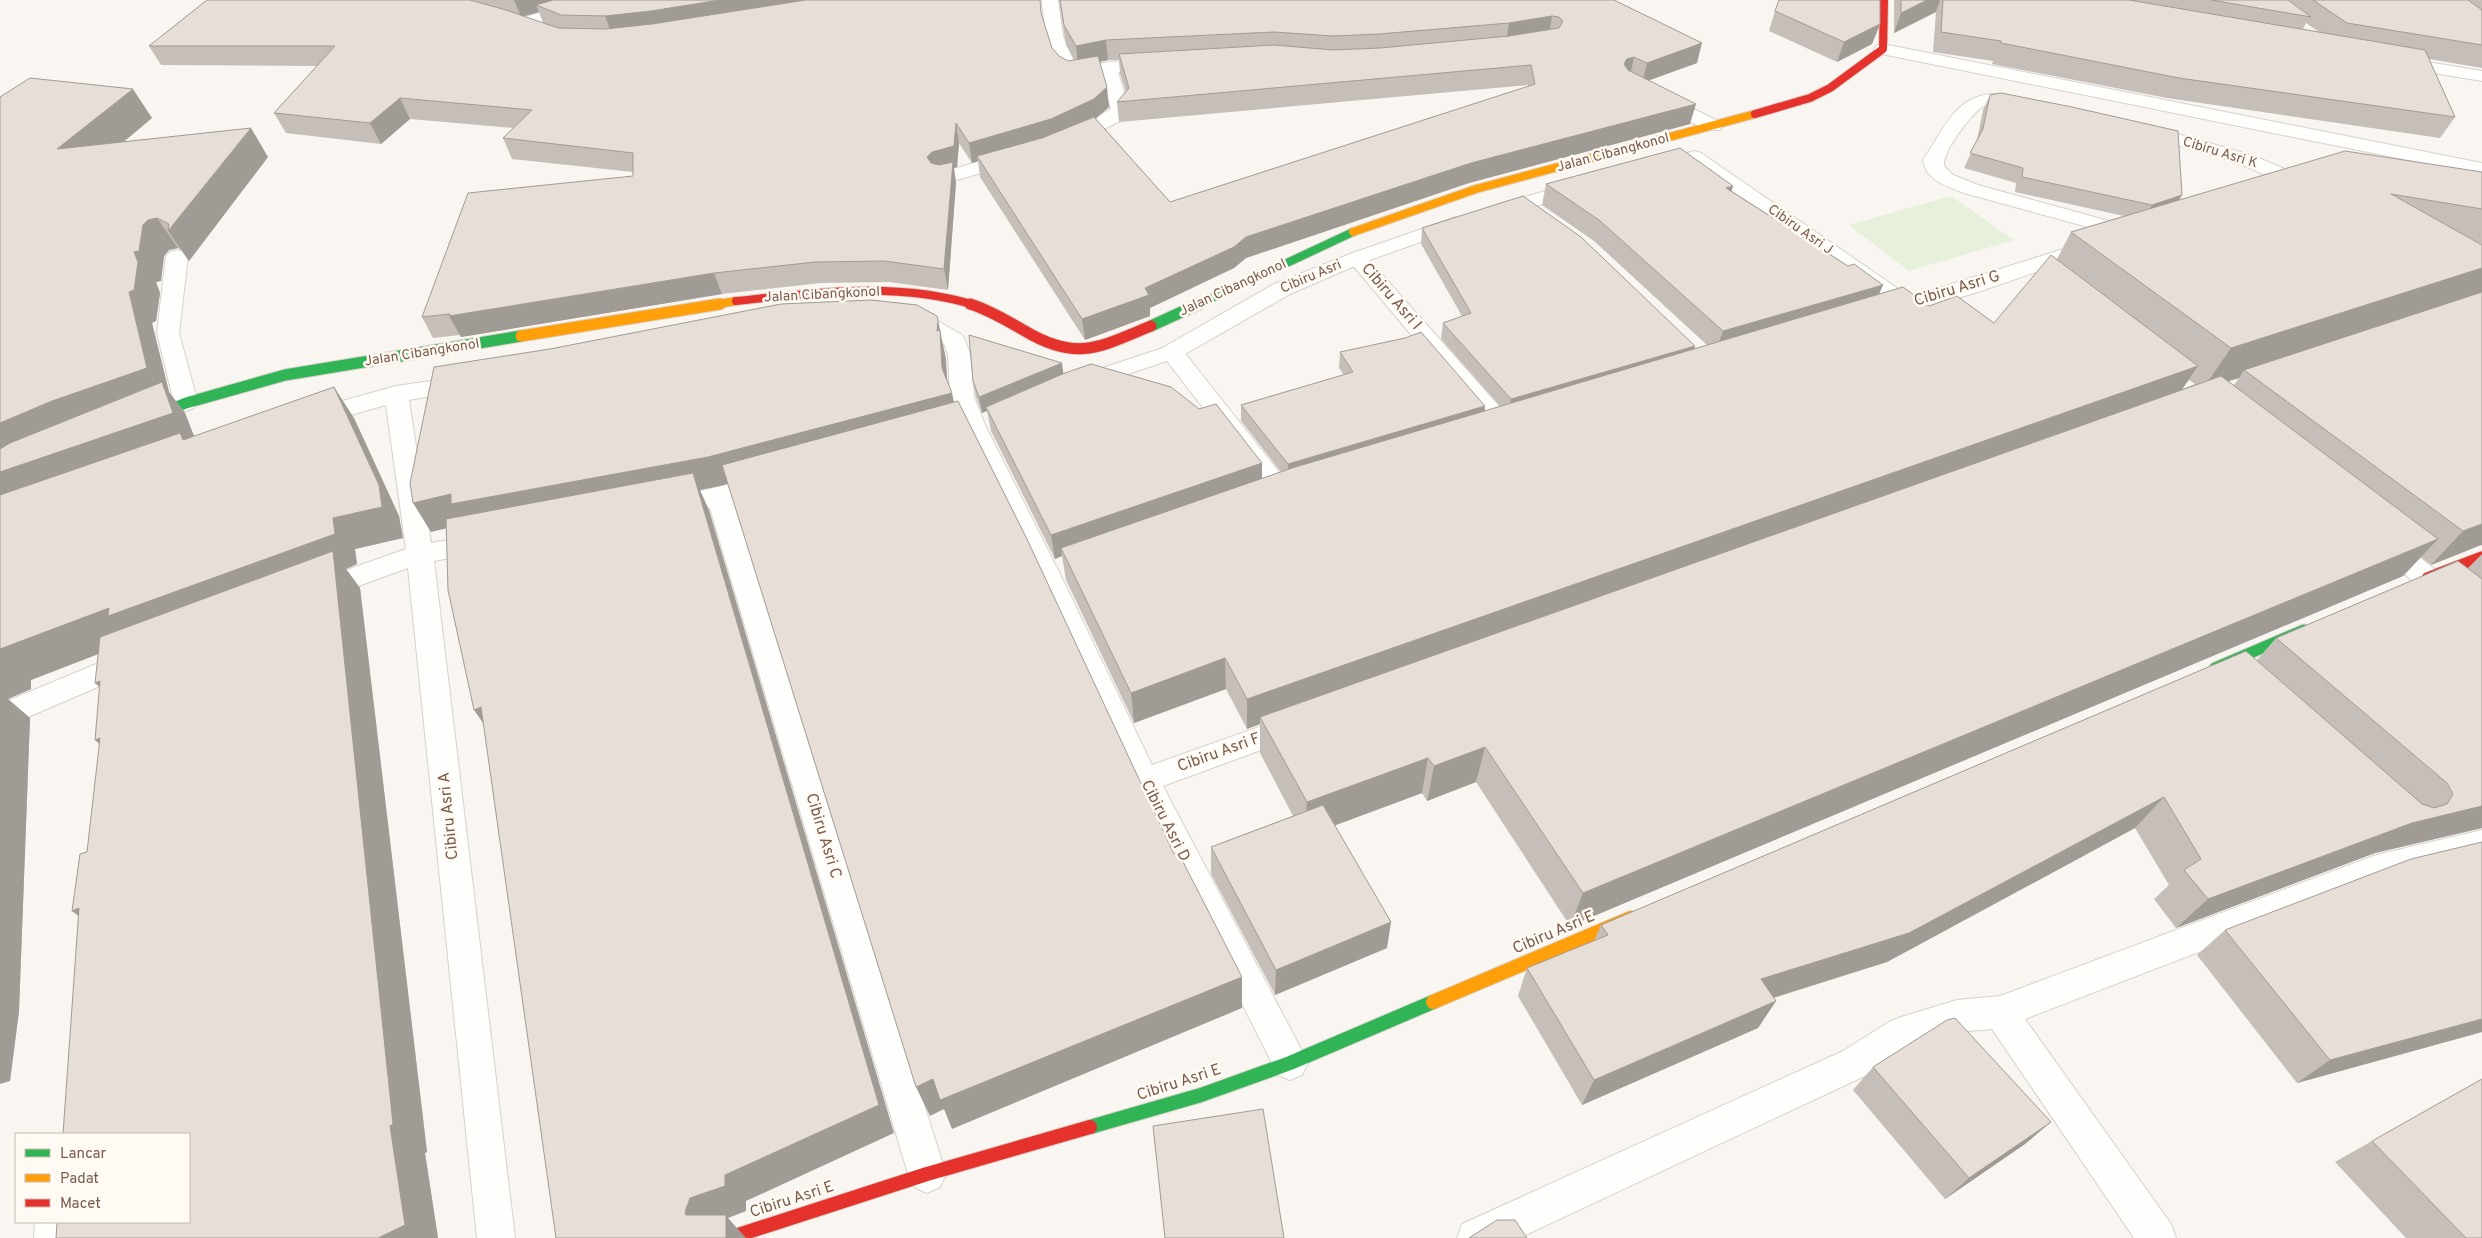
<svg xmlns="http://www.w3.org/2000/svg" width="2482" height="1238" font-family="Overpass,sans-serif">
<rect width="100%" height="100%" fill="#f9f5f0"/>
<!-- green -->
<path fill="#e7f0db" d="M1951,196l63,44 -105,31 -60,-46z"/>
<g fill="none" stroke-linecap="round" stroke-linejoin="round">
<defs>
<path id="lane" d="M1579,181l7,2 3,4 -3,4 -91,27 -7,-2 -3,-4 3,-4z
M1456,217l7,2 3,4 -3,4 -99,35 -74,32 -110,63 -8,2 -8,-2 -3,-5 3,-5 110,-63 76,-30z
M2482,830v28l-104,25 -353,136 146,205 5,14h-42l-142,-209 -35,3 -46,15 -44,28 -348,163h-62l5,-14 381,-173 46,-29 12,-5 56,-17 43,-4 376,-141z"/>
<path id="street" d="M583,0h26l-2,4 -86,25 -6,-1 -3,-4 3,-4z
M1042,0h16l5,36 14,32 31,-6 48,-3 6,1 3,4 -3,4 -44,4 11,37 -5,10 -56,28 -7,-2 -3,-4 3,-4 50,-28 -10,-35c-10,2 -26,8 -35,3 -16,-8 -23,-60 -24,-77z
M1883,44l599,119v12l-605,-122 -3,-4 3,-4z
M2397,57l85,14v10l-91,-15 -3,-4 3,-4z
M1661,93l59,29 2,4 -2,4h-14l-51,-27 -3,-4 3,-4z
M1993,94l39,7 2,4 -2,4c-17,4 -34,-9 -50,-2 -12,9 -40,45 -38,59l9,9 25,10 160,44 3,4 -3,4 -7,2 -7,-2 -160,-44c-17,-7 -38,-12 -41,-33 19,-27 32,-65 70,-66z
M2143,124l111,32 43,18 22,4 3,4 -3,4c-27,7 -55,-14 -80,-22 -33,-12 -68,-20 -103,-30l-2,-4 2,-4z
M1015,151l7,2 3,4 -3,4 -79,23 -7,-2 -3,-4 3,-4z
M1694,151l7,2 209,144 176,-55 7,-2 7,2 3,4 -3,4 -125,43 -89,25 -8,-2 -3,-5 3,-5 11,-3 -202,-142 -3,-4 3,-4z
M177,250l7,2 4,4 -9,77 19,70 -4,5 -8,3 -8,-3 -4,-5 -17,-70 9,-77 4,-4z
M1357,252l7,2 148,167 3,6 -3,6 -9,2 -9,-2 -144,-171 -4,-4 4,-4z
M906,317l32,4 24,14 3,5 5,14 4,43 12,30 74,147 92,191 143,-51 10,4 5,8 -5,8 -142,52 139,265 6,12 -6,12 -12,5 -12,-5 -149,-295 -95,-206 -72,-147 -12,-30 -2,-43 -4,-10 -19,-12 -27,-3 -3,-5 3,-5z
M1172,345l8,2 110,139 4,6 -4,6 -9,3 -9,-3 -105,-137 -87,29 -8,-2 -4,-5 4,-5z
M467,376l8,2 4,5 -4,5 -66,12 22,143 53,-9 9,2 4,7 -4,7 -59,11 81,677h-38l-69,-670 -91,33 -10,-3 -4,-7 4,-7 99,-35 -20,-144 -75,21 -8,-2 -4,-6 4,-6 93,-26z
M766,476l9,3 4,6 -4,6 -41,11 212,672 -6,13 -13,6 -13,-6 -6,-13 -198,-666 -41,7 -9,-3 -4,-6 4,-6z
M2382,533l9,2 91,71v25l-10,-3 -99,-79 -4,-7 4,-7z
M130,650l10,3 4,8 -4,8 -140,60v-25z
M35,1222h38l-1,16h-38z"/>
<path id="fast-far2" d="M1197,305l156,-73"/>
<path id="fast-far1" d="M1151,326l48,-22
M146,419l40,-16 99,-28 236,-39
M2215,668l89,-38"/>
<path id="fast" d="M1090,1127l111,-32 89,-32 143,-61"/>
<path id="slow-far2" d="M1353,232l123,-43 279,-75
M713,305l23,-4"/>
<path id="slow-far1" d="M521,336l199,-32"/>
<path id="slow" d="M1433,1002l198,-84"/>
<path id="jam-far2" d="M1755,114l55,-16 20,-10 53,-39 1,-49
M736,301c79,-8 160,-20 238,4"/>
<path id="jam-far1" d="M970,304c20,6 37,17 55,27 52,31 75,16 126,-5
M2427,578l55,-21"/>
<path id="jam" d="M729,1238l198,-64 163,-47"/>
</defs>
<!-- lane casing -->
<use href="#lane" stroke="#d7d1cb" stroke-width="2"/>
<!-- street casing -->
<use href="#street" stroke="#d7d1cb" stroke-width="2"/>
<!-- fast-far2 casing -->
<use href="#fast-far2" stroke="#d9d2cb" stroke-width="10"/>
<!-- fast-far1 casing -->
<use href="#fast-far1" stroke="#d9d2cb" stroke-width="13"/>
<!-- fast casing -->
<use href="#fast" stroke="#d9d2cb" stroke-width="16"/>
<!-- slow-far2 casing -->
<use href="#slow-far2" stroke="#d9d2cb" stroke-width="10"/>
<!-- slow-far1 casing -->
<use href="#slow-far1" stroke="#d9d2cb" stroke-width="13"/>
<!-- slow casing -->
<use href="#slow" stroke="#d9d2cb" stroke-width="16"/>
<!-- jam-far2 casing -->
<use href="#jam-far2" stroke="#d9d2cb" stroke-width="10"/>
<!-- jam-far1 casing -->
<use href="#jam-far1" stroke="#d9d2cb" stroke-width="13"/>
<!-- jam casing -->
<use href="#jam" stroke="#d9d2cb" stroke-width="16"/>
<!-- lane -->
<use href="#lane" fill="#fefefd" fill-rule="evenodd"/>
<!-- street -->
<use href="#street" fill="#fefefd" fill-rule="evenodd"/>
<!-- fast-far2 -->
<use href="#fast-far2" stroke="#30b455" stroke-width="8"/>
<!-- fast-far1 -->
<use href="#fast-far1" stroke="#30b455" stroke-width="11"/>
<!-- fast -->
<use href="#fast" stroke="#30b455" stroke-width="14"/>
<!-- slow-far2 -->
<use href="#slow-far2" stroke="#ff9f0a" stroke-width="8"/>
<!-- slow-far1 -->
<use href="#slow-far1" stroke="#ff9f0a" stroke-width="11"/>
<!-- slow -->
<use href="#slow" stroke="#ff9f0a" stroke-width="14"/>
<!-- jam-far2 -->
<use href="#jam-far2" stroke="#e5322d" stroke-width="8"/>
<!-- jam-far1 -->
<use href="#jam-far1" stroke="#e5322d" stroke-width="11"/>
<!-- jam -->
<use href="#jam" stroke="#e5322d" stroke-width="14"/>
</g>
<!-- wall -->
<path fill="#c6bfb9" fill-rule="evenodd" d="M207,0h833l1,15 11,33 7,8 9,5 6,-1 -8,-15 -7,-45h555l83,63 -48,17 41,44 -221,59 -223,75 -12,10 -84,40v8l-65,24 -105,-163 -2,-16 -6,2 -13,-20 -2,24 -3,1 2,15 -8,107 -59,-8 -68,1 -99,11 -261,43 -1,-2 -27,3 -11,-21 211,-141v-4l-121,-13 -9,-21 11,-10 -104,-9 -29,25 -95,-11 -12,-20 43,-47 -156,-1 -12,-19zM539,12l4,11 -19,-7zM1108,60h11l1,14 6,18 -9,10 2,20 409,-37v2l-358,115 -74,-83 13,-12 -9,-45z
M1894,0h588v68l-53,-9 26,58 -15,21 -273,-40 -175,-34 1,-3 -60,-9 3,-40 -42,21zM2306,23l13,9 -16,-3z
M1775,11l105,13 -8,20 -35,18 -68,-31z
M1990,95l192,100 -3,5 303,-28v374l-1,-1 -50,20 -10,-8 -18,19 -833,350 -94,-144 -49,19 -5,-8 -87,32 52,123 -112,47 -64,-121v-27l82,-31 -33,-63v-29l-13,5 -21,-40 -92,34 -68,-143 -4,-24 -7,3 -64,-128 -4,-20 -5,2 -6,-16 -3,-16 90,-8 199,105 19,-6 -40,-51v-16l103,-30 -5,-7 1,-16 145,54v5l15,-5 -59,-67 2,-16 19,-7 -41,-72 1,-16 273,118 -1,3 13,-4 -113,-104 -52,-36 4,-21 186,7 116,75 35,19 -4,9 50,12 65,17 63,-64 14,-27 53,-16 -109,-24 1,-9 -52,-15 13,-28 6,-30zM2239,378l-5,7 -6,-4zM2189,380l6,4 -13,5z
M0,97l152,21 -28,24 144,15 -79,104 -7,-10 -4,-3 -9,2 -5,6 -3,25 -5,1 4,11 -4,28 -4,2 17,69 16,21 9,23 160,-18 45,98 4,22 -48,11 2,15 -11,5 14,19 67,564 -2,1 13,85h-382l31,-386 13,-108v-57l-2,-33 -67,26v9l-23,10 22,19 -11,293 -9,70z
M2482,554v274l-107,25 -199,75 -22,-29 15,-14 -34,-57 -248,134 -113,36 2,3 -18,27 -176,77 -64,-109 9,-28 67,-27 7,-16 656,-265 19,-22 192,-70z
M2225,930l257,102 -185,51 -100,-128z
M1873,1067l178,55 -26,22 -80,55 -92,-109z
M2372,1141l110,97h-76l-71,-76z"/>
<!-- shaded-wall -->
<path fill="#a19b96" d="M514,0h63l-41,5 3,7 -18,5z
M720,0h126l-234,35 -7,-19z
M1927,0h13l-4,12 -42,21 7,-20z
M1552,16l-3,19 -43,7 3,-19z
M1880,24l-8,20 -35,18 7,-20z
M1106,40l2,20 -30,6 -2,-20z
M1702,43l-5,20 -55,20 5,-20z
M1634,57l-4,20 -6,-13 3,-5z
M1107,87l2,20 -14,12 -42,20 -76,17 1,5 -6,2 -3,-20z
M133,89l19,29 -74,61 -21,-30z
M400,98l10,21 -29,25 -11,-21z
M1696,104l-6,20 -221,59 -223,75 -12,10 -84,40v8l-65,24 -3,-21 63,-31 101,-51 225,-74z
M956,123l3,20 -2,24 -3,1 2,15 -8,107 -4,-21 -8,-97 -9,-15z
M251,128l17,29 -79,104 -21,-30z
M1733,186l-6,21 -1,-19z
M2182,195l-9,15 -30,10 9,-15z
M157,218l21,30 -9,2 -5,6 -3,25 -5,1 4,11 -4,28 -4,2 17,69 16,21 12,31 -197,69v-90l129,-131 5,-40 9,-27 5,-5z
M2482,268v23l-7,9 -231,70 -5,8 -37,12 29,-42z
M714,273l8,21 -261,43 -12,-21z
M1883,285l-10,22 -158,46 8,-22z
M938,320l8,39 2,35 4,-1 6,29 -238,64 -20,4 9,20 185,623 -148,68v10l-18,7 18,20h-20l-40,-23 -1,-3 -221,-688 -33,8 -18,-29 529,-135 -5,-37z
M1695,346l-5,15 -182,54 3,-16z
M1062,363l2,16 -78,28 1,4 -5,2 -3,-16z
M2198,366l-22,32 -916,319v7l-13,5v-30z
M334,387l20,31 45,98 4,22 -48,11 2,15 -11,5 14,19 67,564 -2,1 13,85h-60l-246,-597 -101,39v9l-23,10 22,19 -11,293 -9,70 -10,3v-435l333,-131z
M1485,406l-2,16 -195,58v-16z
M1262,463v24l-201,61 1,8 -7,3 -4,-24z
M2482,524v21h-1l-50,20 32,-34z
M2438,539l-35,37 -833,350 13,-33z
M1225,658l1,31 -92,34 -3,-30z
M100,681l32,37 -37,-35z
M481,707l18,39 -25,-36z
M100,738l33,37 -38,-35z
M1485,747l-9,35 -49,19 7,-35z
M1428,758l-6,35 -118,44 3,-35z
M2164,797l-29,31 -248,134 -144,45 18,-28z
M2482,806v22l-107,25 -199,75 32,-29 204,-76z
M79,908l35,35 -42,-32z
M1391,922l-4,26 -112,47 1,-25z
M1242,977v31l-290,121 -8,-20 -14,7 -14,-29 17,-8z
M1776,1001l-18,27 -176,77 12,-25z
M2482,1019v13l-185,51 33,-23z
M2051,1122l-26,22 -80,55 24,-21z"/>
<!-- building -->
<path fill="#e6ded7" stroke="#a19b96" d="M207,0h263l36,10 52,18 47,1 47,-5 154,-24h234l1,13 11,35 7,8 9,5 30,-5 9,31 -13,12 -43,20 -82,24 -13,-20 -2,23 -22,6 -5,5 4,6 8,2 14,-3 -9,107 -60,-8 -69,1 -101,11 -265,43 1,-2 -28,3 46,-124 165,-17v-23l-130,-15 29,-28 -132,-12 -30,25 -96,-10 61,-67h-186z
M553,0h167l-69,11 -46,5 -44,-1 -25,-10z
M1060,0h554l88,43 -55,20 -13,-6 -7,2 -3,5 4,6 68,34 -225,59 -225,74 -12,10 -89,41 4,7 -67,24 -105,-163 65,-18 52,-21 76,85 365,-118 -4,-19 -414,37 12,-14 -10,-34 155,-9 59,5 47,-2 129,-12 50,-8 4,-7 -4,-4 -7,-1 -43,7 -130,11 -46,2 -59,-4 -168,8 -30,6 -12,-21z
M1779,0h101v24l-36,18 -69,-31z
M1901,0h26l-26,13z
M1943,0h186l296,50 30,67 -276,-39 -178,-35v-2l-60,-9z
M2211,0h77l23,17z
M2313,0h155l14,10v35l-135,-22z
M30,78l103,11 -76,60 194,-21 -83,103 1,-7 -12,-6 -9,2 -5,5 -4,26 -5,1 4,10 -4,28 -5,2 18,76 -95,33 -52,22v-326z
M2001,93l71,14 106,24 4,64 -30,10 -130,-28 1,-9 -53,-15 13,-24 7,-34z
M1680,148l53,38 -7,2 122,78 6,-2 29,21 -160,46 -124,-111 -53,-36z
M2345,151l137,21v37l-91,-15 91,51v23l-251,80 -160,-116z
M1523,196l58,41 114,109 -184,53 -68,-76 28,-10 -49,-85z
M2051,255l147,111 -951,333 -22,-41 -94,35 -70,-145 231,-80 611,-181 26,19 28,-10 37,27z
M2482,292v232l-19,7 -219,-161z
M871,300l46,5 20,11 1,4 -1,11 3,-1 2,38 10,25 -244,64 -257,47v-10l-38,9 -3,-20 24,-116 116,-18 231,-45z
M1421,332l64,74 -197,58 -47,-59 112,-33 -13,-20 65,-14z
M969,335l93,28 -83,34 -6,-16z
M1091,364l80,23 28,22 17,-5 46,59 -211,72 -65,-128 79,-34z
M2221,376l217,163 -855,354 -98,-146 -51,19 -6,-8 -121,44 -47,-85z
M162,382l11,31 -173,59v-23l10,-6z
M334,387l45,98 3,22 -49,11 2,16 -227,82 1,-8 -109,41v-154l180,-62 3,7z
M958,401l68,136 148,317 4,-2 64,125 -302,123 -7,-21 -17,8 -194,-622z
M693,473l186,632 -154,70v11l-35,12 -5,14 1,3h40v23h-170l-75,-531 -7,3 -26,-120 -2,-71z
M333,551l60,573 -3,2 15,99 -27,13h-322l1,-16h132v-88h-126l16,-226 -7,3 8,-57 7,-2 13,-114 -5,2 5,-59 -5,2 5,-46z
M2458,561l24,18v227l-70,17 -204,76 -24,-29 17,-11 -37,-62 -255,136 -148,46 15,22 -182,79 -67,-112 81,-33 -7,-10 645,-274 176,153 12,4 13,-4 6,-10 -6,-11 -171,-145z
M1323,805l68,117 -115,48 -65,-123z
M2482,842v177l-152,41 -105,-130 186,-71z
M1955,1018l96,104 -82,56 -96,-111 74,-47z
M2482,1079v159h-16l-94,-97z
M1263,1109l21,129h-119l-12,-112z
M1497,1220h18l12,18h-58z"/>
<g text-anchor="middle" dominant-baseline="central" stroke-width="5" stroke-linejoin="round" paint-order="stroke">
<!-- far-street labels -->
<g font-size="14" fill="#7a5c4d" stroke="#fffaf3">
<text transform="translate(1613 153) rotate(-15)">Jalan Cibangkonol</text>
<text transform="translate(2220 153) rotate(17)">Cibiru Asri K</text>
<text transform="translate(1800 230) rotate(35)">Cibiru Asri J</text>
<text transform="translate(1311 277) rotate(-23)">Cibiru Asri</text>
<text transform="translate(1233 288) rotate(-25)">Jalan Cibangkonol</text>
<text transform="translate(822 295) rotate(-3)">Jalan Cibangkonol</text>
<text transform="translate(422 353) rotate(-9)">Jalan Cibangkonol</text>
</g>
<!-- street labels -->
<g font-size="16" fill="#7a5c4d" stroke="#fffaf3">
<text transform="translate(1957 289) rotate(-17)">Cibiru Asri G</text>
<text transform="translate(1391 297) rotate(49)">Cibiru Asri I</text>
<text transform="translate(1219 753) rotate(-20)">Cibiru Asri F</text>
<text transform="translate(449 816) rotate(-96)">Cibiru Asri A</text>
<text transform="translate(1165 821) rotate(63)">Cibiru Asri D</text>
<text transform="translate(823 836) rotate(73)">Cibiru Asri C</text>
<text transform="translate(1554 933) rotate(-23)">Cibiru Asri E</text>
<text transform="translate(1179 1083) rotate(-18)">Cibiru Asri E</text>
<text transform="translate(792 1200) rotate(-18)">Cibiru Asri E</text>
</g>
</g>
<!-- legend -->
<rect x="15" y="1133" width="175" height="90" fill="#fffaf3" stroke="#cabbb1"/>
<rect x="25" y="1149" width="25" height="8" fill="#30b455" stroke="#cabbb1"/>
<text x="60" y="1158" font-size="15" fill="#7a5c4d">Lancar</text>
<rect x="25" y="1174" width="25" height="8" fill="#ff9f0a" stroke="#cabbb1"/>
<text x="60" y="1183" font-size="15" fill="#7a5c4d">Padat</text>
<rect x="25" y="1199" width="25" height="8" fill="#e5322d" stroke="#cabbb1"/>
<text x="60" y="1208" font-size="15" fill="#7a5c4d">Macet</text>
</svg>
